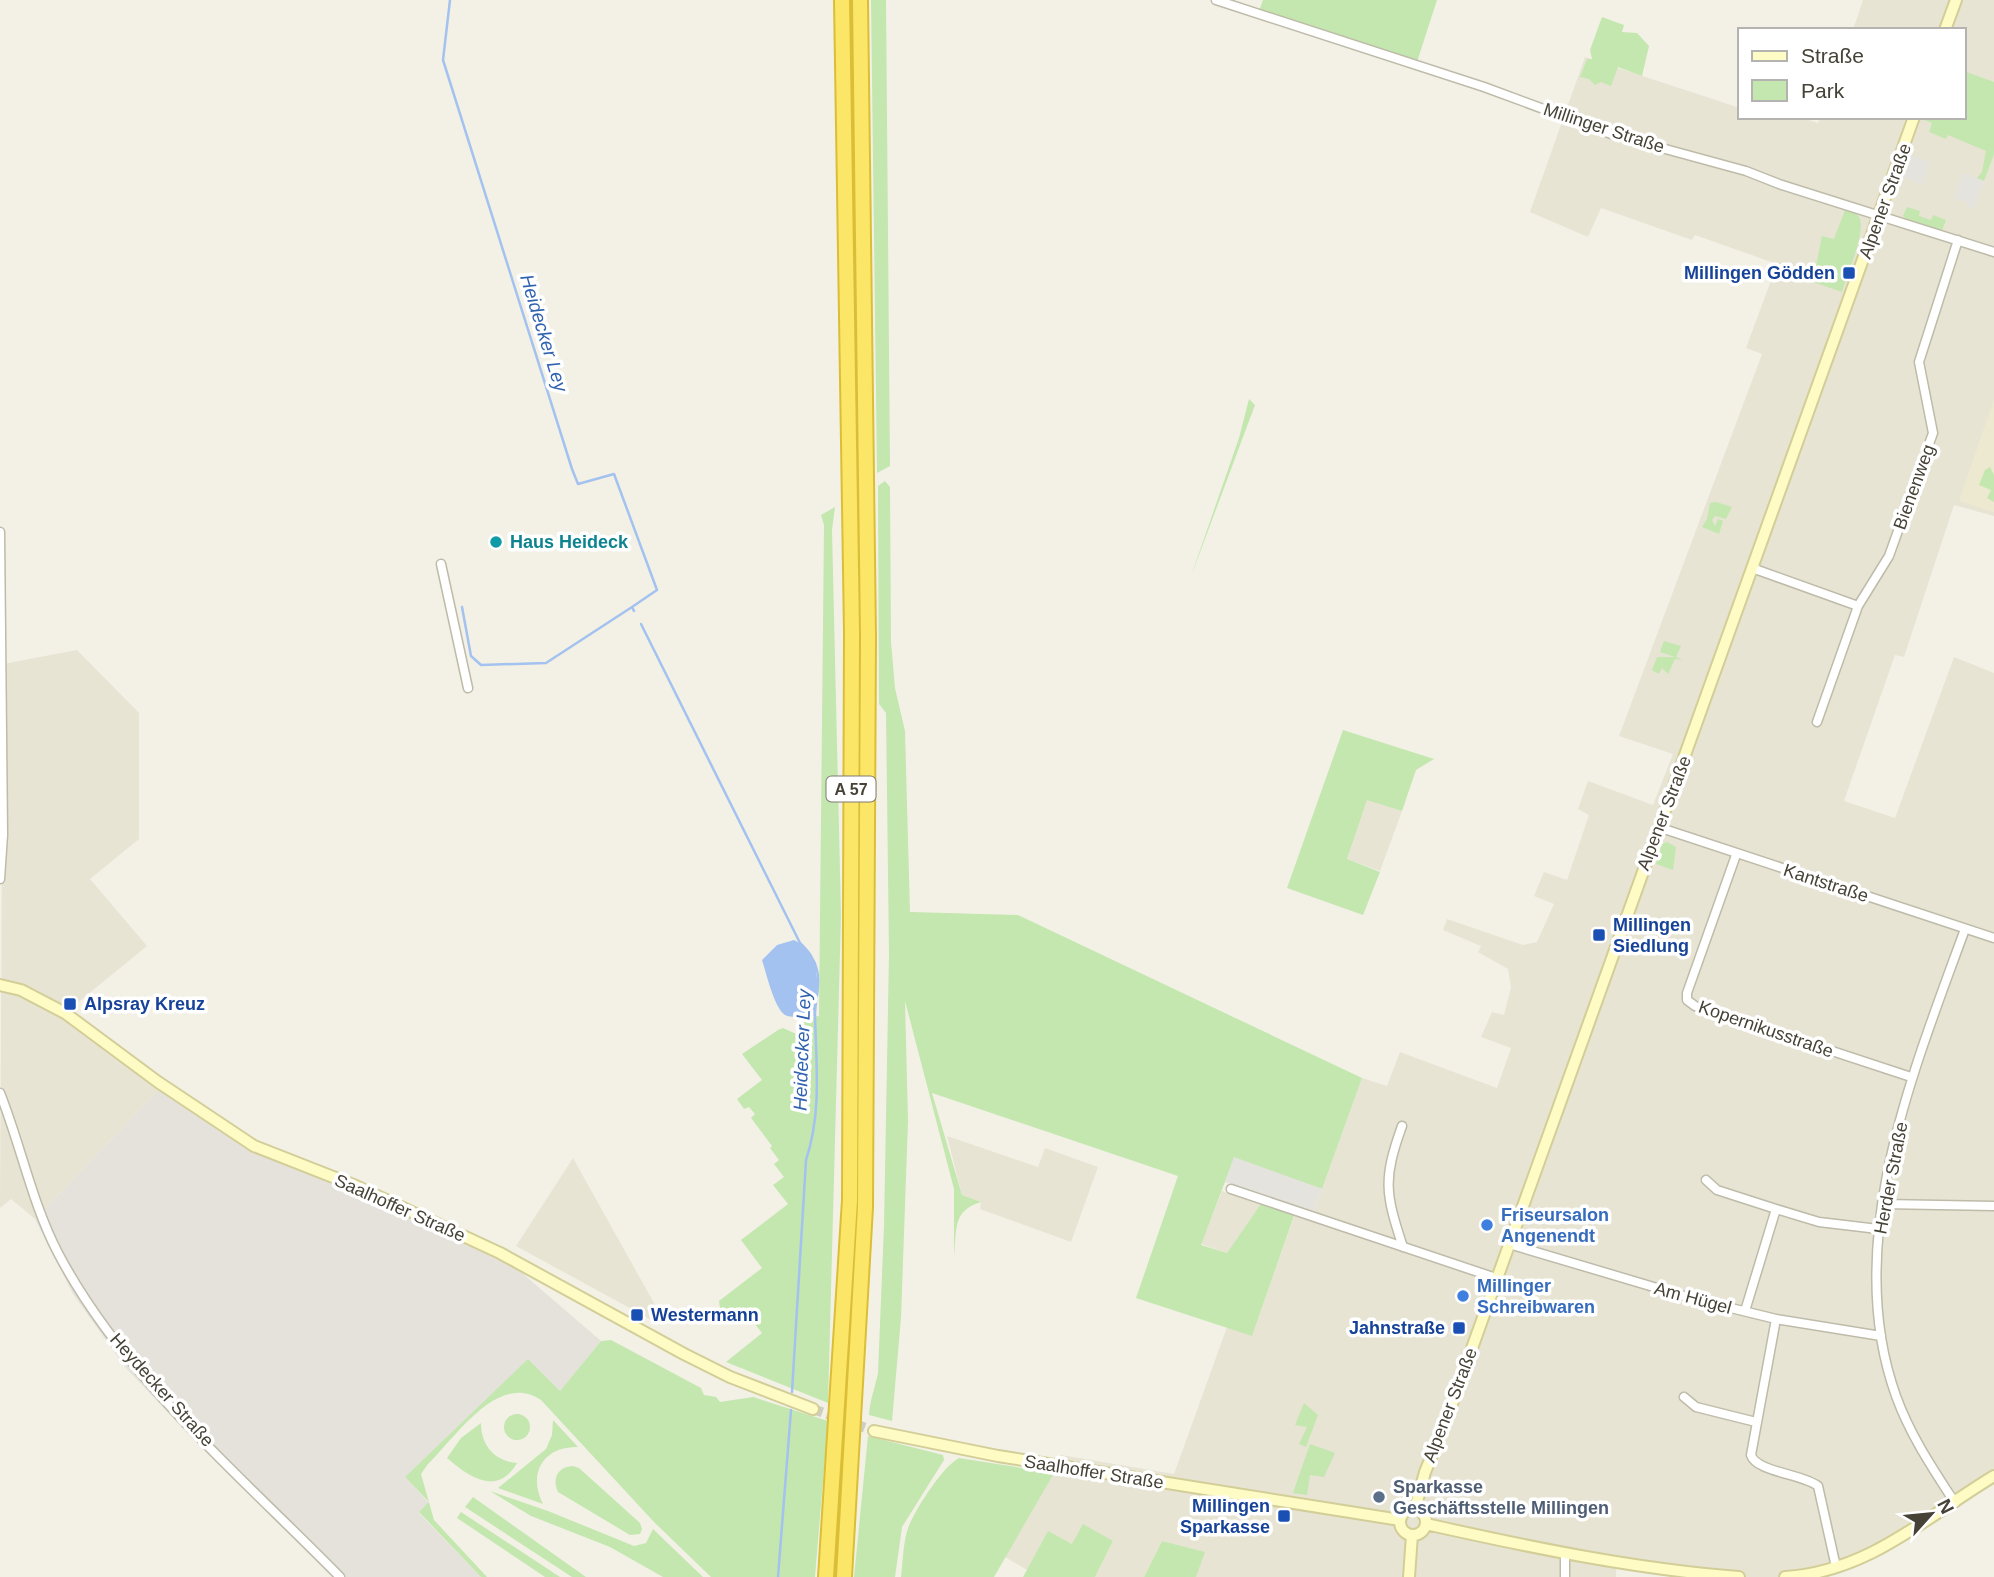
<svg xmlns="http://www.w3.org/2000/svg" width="1994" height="1577" font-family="Arial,sans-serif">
<rect width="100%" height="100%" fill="#f3f1e6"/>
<!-- residential -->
<path fill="#e7e4d4" d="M1863,0h131v516l-40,-11 -50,152 -9,-2 -51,146 51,17 59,-161 40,16v803l-127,81 -82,20h-46l-123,-15v15h-420l8,-25 -42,-11 -18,36h-49l18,-36 -41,3 -24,-12 -21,38 -22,-13 56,-102 113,19 53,-147 25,8 46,-129 16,5 48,-133 25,8 13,-34 97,36 14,-40 -30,-11 11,-25 12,3 7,-28 -3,-18 -30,-17 3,-6 -38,-16 4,-11 76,26 14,-3 17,-38 -20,-8 10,-24 23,8 22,-65 -11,-6 10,-28 65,24 20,-51 -54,-18 143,-382 -16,-6 31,-84 -82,-29 -3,5 -91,-32 -13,29 -58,-25 55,-155 155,51v9l36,3 23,-3 19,6 3,-6h143v-87h-111z
M77,650l62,63v126l-49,40 57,67 -82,67 97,74 -127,132 -24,-20 -11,9 3,-544z
M1367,799l35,12 -22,60 -33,-12z
M947,1136l91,31 7,-19 53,19 -27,75 -91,-33 1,-7 -19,-7z
M573,1158l91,163 -5,3 -143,-78z
M1222,1191l40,11 -35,51 -26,-9z"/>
<!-- industrial -->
<path fill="#e5e2db" d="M162,1087l88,57 250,110 101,87 -41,50 -32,-31 -123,117 24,26 -10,10 62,64h-149l-142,-141 -65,-69 -52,-73 -38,-75z"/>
<!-- education -->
<path fill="#ece9d0" d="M1994,399v113l-35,-11z"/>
<!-- green -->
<path fill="#c3e7af" d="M871,0h15l4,466 -13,7z
M1263,0h174l-21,65 -158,-51z
M1602,17l22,8 -2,7 15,1 12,13 -7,30 -24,-9 -7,19 -10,-4 -6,3 -6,-6 -9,-2 7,-18h5l-2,-9z
M1964,71l30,11v72l-10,27 -7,-3 5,-6 4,-21 -38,-16 -2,4 -17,-7 3,-9 -10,-4 42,-2z
M1907,207l13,4 -1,5 12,4 2,-5 13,5 -4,11 -36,-12 -3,-3z
M1845,210c5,1 12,2 14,7 8,13 -13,61 -17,75l-67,-23 5,-6 17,6 3,-5 9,8 6,-1 7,-35 12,3z
M1249,399l6,6 -65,174 49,-141z
M1990,467l4,8v27l-7,-4 4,-8 -12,-5 6,-15z
M885,481l5,6 1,155 4,46 10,43 5,181 108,3 344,163 -40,111 -88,-31 -33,87 26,8 35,-51 33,11 -43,123 -116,-38 42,-122 -246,-83 30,102 19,7c-29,9 -24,27 -27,55v-68l-49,-188 3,120 -7,197 -9,103 -23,-6c1,-16 6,-27 9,-42l6,-147 5,-272 -3,-241 -7,-9 -1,-208v-10z
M1716,502l16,5 -6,12 -11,-3 -3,4 3,6 3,-7 5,2 -4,13 -17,-7 5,-8 3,-16z
M835,507l-3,23 9,385 -13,488 -102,-41 36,-29 -20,-25 -20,14 -3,-21 43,-33 -21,-28 47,-36 -15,-19 11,-8 -10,-13 5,-4 -9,-12 2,-2 -21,-28 4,-4 -6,-7 -5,2 -7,-10 25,-19 -20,-26 36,-24 5,-2 20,9v-19l16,-2 5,-491 -3,-10z
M1664,641l17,5 -5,11 7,3 -8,-1 -7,15 -6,-6 -3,6 -7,-4 5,-13h18l-15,-5z
M1343,730l91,29 -18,11 -14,41 -35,-11 -20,59 33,13 -17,43 -76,-27z
M1667,842l9,5 -3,23 -17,-6 6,-20z
M611,1340l90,48 3,7 12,2 4,5 33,-5 75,24 -13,156h-104l-57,-55 -113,-122c-43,-29 -85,37 -113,64l-7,10 13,46 53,57h-6l-62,-65 10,-10 -24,-25 123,-118 32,32 41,-50z
M1304,1403l14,12 -12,32 -7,-3 8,-17 -12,-2z
M504 1427a13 13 0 1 1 26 0a13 13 0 1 1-26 0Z
M553,1420l25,27c-34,-1 -51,26 -35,57l-45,-16 48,-39 6,-14z
M481,1423c0,22 13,38 36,40 -20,34 -48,14 -70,-5l14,-20z
M868,1436l75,19 1,5 -42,67 -7,50h-41z
M1310,1444l25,9 -11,24 -14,-2 -3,20 -14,-2z
M959,1458l95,15 -60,104h-93c2,-16 2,-34 7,-49 7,-18 34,-61 51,-70z
M573,1466l6,2 61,55 2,6 -2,5 -10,1 -72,-43c-6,-13 -1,-25 15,-26z
M490,1491l58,20 86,35 12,-3 7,-14 50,48h-40l-53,-30 -79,-31z
M473,1497l113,80h-14l-107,-70z
M461,1512l99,65h-15l-88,-59z
M1083,1524l30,17 -18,36h-72l25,-46 24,13z
M1162,1541l43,11 -9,25h-52z"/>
<!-- parking -->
<path fill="#e4e3de" d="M1911,155l19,7 -7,23 -20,-8z
M1963,173l21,8 -11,28 -6,-2 1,-4 -14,-5z
M1234,1157l88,32 -8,22 -89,-29z"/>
<!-- water -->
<path fill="#a3c2ef" d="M794,940c30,13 23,49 21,76 -8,-1 -20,2 -28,0 -12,-4 -21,-44 -25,-56l15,-15z"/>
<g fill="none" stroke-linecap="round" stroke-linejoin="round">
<!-- stream -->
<path stroke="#a3c2ef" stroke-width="2.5" d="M450,0l-7,60 129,409 6,15 36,-10 43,116 -25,17 2,4
M462,607l9,49 10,9 65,-2 86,-56
M641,624l159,319c8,8 14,15 17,27 4,13 -2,30 -2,44 1,50 7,98 -9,146l-14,232
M778,1577l13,-167"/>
<!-- secondary-tunnel -->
<path stroke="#d0cec3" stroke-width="10" stroke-dasharray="10 5" stroke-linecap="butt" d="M813,1409l61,22"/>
<defs>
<path id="street" d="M1216,0l268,87 130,48 132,36 33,13 215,68
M0,532l3,303 -3,44
M441,564l27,124
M1752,568l106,38
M1817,722l41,-116 31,-50 44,-123 -14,-71 39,-122
M1658,827l336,111
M1736,855l-49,138v7l8,6 216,71
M0,1093c21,53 32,110 58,160 65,124 185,225 282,324
M1402,1126c-19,53 -17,67 1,121
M1706,1180l11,10 59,19
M1231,1189l265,89
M1883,1204l111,2
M1509,1244l185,55 82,20 105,17
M1745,1311l31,-102 43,13 59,7
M1776,1319l-25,136c5,17 52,19 67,31l18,81
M1684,1397l12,10 60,15
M1955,1503c-22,-34 -45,-68 -59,-107 -55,-152 17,-324 69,-467
M1565,1553v24"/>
<path id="secondary" d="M1945,30l11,-30
M0,985l21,5 44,23 93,69 96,64 102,40 144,67 184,101 46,23 83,32
M874,1431l124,25 402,64
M1400 1522a13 13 0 1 1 26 0a13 13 0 1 1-26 0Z
M1415,1509l10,-37 18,-43 471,-1312
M1426,1524c103,23 208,45 313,53
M1409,1577l3,-42
M1785,1577c83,-5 141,-60 209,-101"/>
<path id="highway" d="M826,1577l24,-377 2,-568 -10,-632
M844,1577l21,-370 3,-570 -8,-637"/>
</defs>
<!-- street casing -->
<use href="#street" stroke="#bebba9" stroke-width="11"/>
<!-- secondary casing -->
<use href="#secondary" stroke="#d3ce97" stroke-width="14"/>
<!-- highway casing -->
<use href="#highway" stroke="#dbbe38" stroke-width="18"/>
<!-- street -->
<use href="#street" stroke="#fff" stroke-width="8"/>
<!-- secondary -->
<use href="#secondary" stroke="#fefbc5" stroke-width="10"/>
<!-- highway -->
<use href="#highway" stroke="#fce668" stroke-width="14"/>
</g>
<!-- markers -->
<g fill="#1a4fb4" stroke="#fff" stroke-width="2.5">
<rect x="1842" y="266" width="14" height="14" rx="3.5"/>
<rect x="1592" y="928" width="14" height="14" rx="3.5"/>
<rect x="63" y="997" width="14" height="14" rx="3.5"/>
<rect x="630" y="1308" width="14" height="14" rx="3.5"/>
<rect x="1452" y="1321" width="14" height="14" rx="3.5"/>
<rect x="1277" y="1509" width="14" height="14" rx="3.5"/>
</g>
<circle fill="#0f9aa8" stroke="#fff" stroke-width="2.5" cx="496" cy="542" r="7"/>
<g fill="#3f7fe0" stroke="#fff" stroke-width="2.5">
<circle cx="1487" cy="1225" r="7"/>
<circle cx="1463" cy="1296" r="7"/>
</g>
<circle fill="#5c6f8a" stroke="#fff" stroke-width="2.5" cx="1379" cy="1497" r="7"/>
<g text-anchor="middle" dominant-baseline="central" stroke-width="7" stroke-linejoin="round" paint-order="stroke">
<!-- shield labels -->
<rect fill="#fff" stroke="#7e7b72" stroke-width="2" x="826.5" y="776.5" width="49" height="25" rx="5"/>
<g font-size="16" font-weight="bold" fill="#464236">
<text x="851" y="789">A 57</text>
</g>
<!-- street labels -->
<g font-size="18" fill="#464236" stroke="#fff">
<text transform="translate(1604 128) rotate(18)">Millinger Straße</text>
<text transform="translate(1885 201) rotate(-70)">Alpener Straße</text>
<text transform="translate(1914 487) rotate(-70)">Bienenweg</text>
<text transform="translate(1664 813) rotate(-69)">Alpener Straße</text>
<text transform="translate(1826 883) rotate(18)">Kantstraße</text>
<text transform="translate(1766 1029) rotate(19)">Kopernikusstraße</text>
<text transform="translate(1891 1178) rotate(-79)">Herder Straße</text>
<text transform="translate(400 1208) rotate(24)">Saalhoffer Straße</text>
<text transform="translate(1693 1298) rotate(15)">Am Hügel</text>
<text transform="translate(162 1390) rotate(48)">Heydecker Straße</text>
<text transform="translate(1450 1405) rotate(-69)">Alpener Straße</text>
<text transform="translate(1094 1472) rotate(9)">Saalhoffer Straße</text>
</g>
<!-- transit labels -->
<g font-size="18" font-weight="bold" fill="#164399" stroke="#fff" text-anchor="end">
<text x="1835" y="273">Millingen Gödden</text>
<text x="1613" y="925" text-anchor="start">Millingen<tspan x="1613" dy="21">Siedlung</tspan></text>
<text x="84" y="1004" text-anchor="start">Alpsray Kreuz</text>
<text x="651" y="1315" text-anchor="start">Westermann</text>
<text x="1445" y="1328">Jahnstraße</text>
<text x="1270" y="1506">Millingen<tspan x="1270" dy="21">Sparkasse</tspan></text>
</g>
<!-- culture labels -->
<g font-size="18" font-weight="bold" fill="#0d838f" stroke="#fff" text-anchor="start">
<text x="510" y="542">Haus Heideck</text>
</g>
<!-- shop labels -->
<g font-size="18" font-weight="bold" fill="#366cbe" stroke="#fff" text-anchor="start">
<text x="1501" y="1215">Friseursalon<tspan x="1501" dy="21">Angenendt</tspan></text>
<text x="1477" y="1286">Millinger<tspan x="1477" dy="21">Schreibwaren</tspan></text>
</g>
<!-- service labels -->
<g font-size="18" font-weight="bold" fill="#4e5e75" stroke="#fff" text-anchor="start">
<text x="1393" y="1487">Sparkasse<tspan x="1393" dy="21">Geschäftsstelle Millingen</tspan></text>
</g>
<!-- water labels -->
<g font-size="19" font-style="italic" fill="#3062b0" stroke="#fff">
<text transform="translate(544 333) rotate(73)">Heidecker Ley</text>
<text transform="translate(802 1050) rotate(-88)">Heidecker Ley</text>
</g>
</g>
<!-- legend -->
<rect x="1738" y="28" width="228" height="91" fill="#ffffff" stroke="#b5b3af" stroke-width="2"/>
<rect x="1752" y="51" width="35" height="10" fill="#fefbc5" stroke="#b5b3af" stroke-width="2"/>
<text x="1801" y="63" font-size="21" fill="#464236">Straße</text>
<rect x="1752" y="80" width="35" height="21" fill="#c3e7af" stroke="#b5b3af" stroke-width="2"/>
<text x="1801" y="98" font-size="21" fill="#464236">Park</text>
<!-- north arrow -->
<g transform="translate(1931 1514) rotate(63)" stroke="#ffffff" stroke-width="5" paint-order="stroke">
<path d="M0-5L12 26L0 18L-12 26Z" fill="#464236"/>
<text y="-10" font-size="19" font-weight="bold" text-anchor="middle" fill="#464236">N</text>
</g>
</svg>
